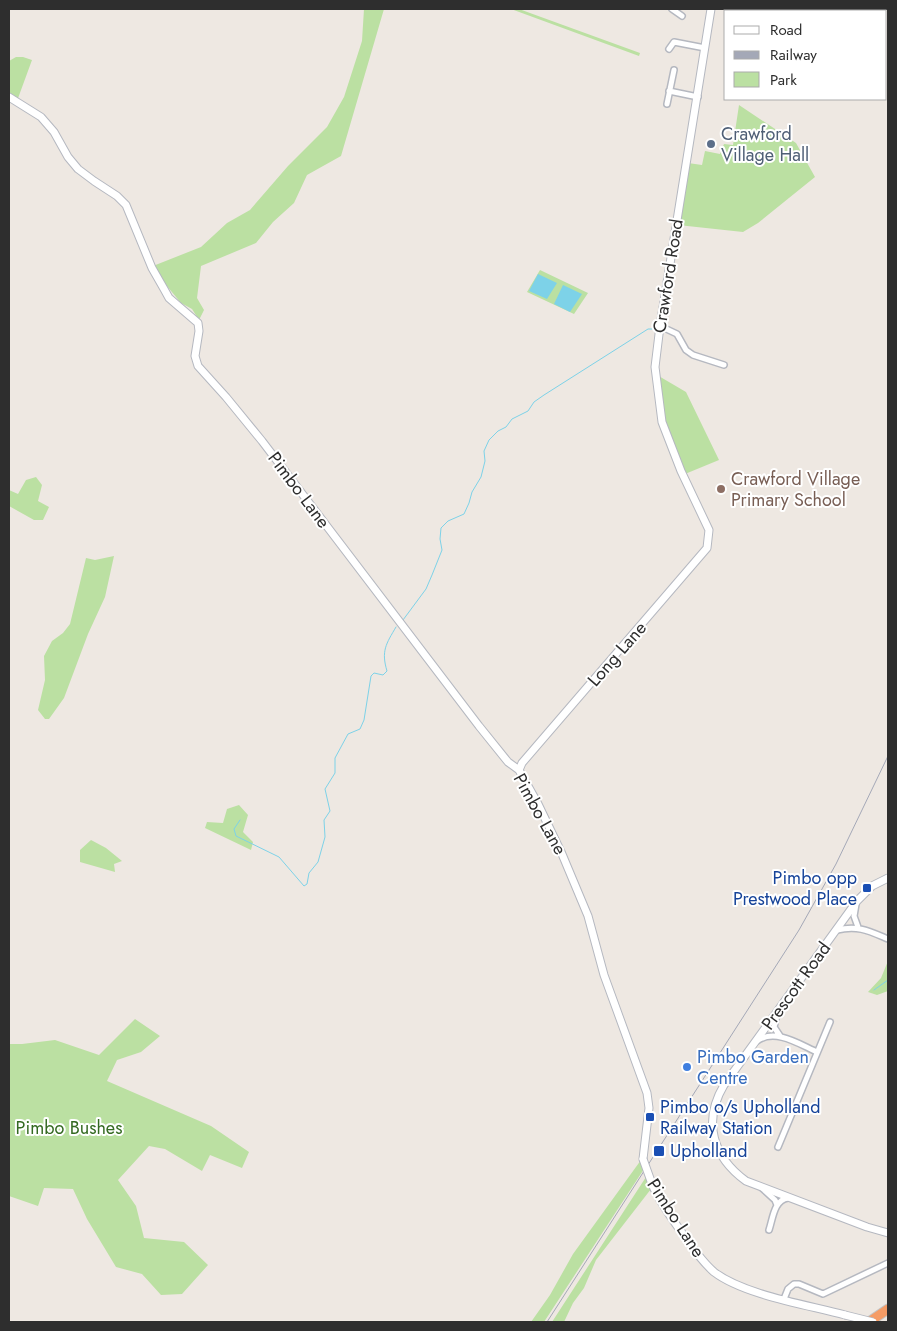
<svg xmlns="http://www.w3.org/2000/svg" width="897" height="1331" font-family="Jost,sans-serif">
<rect width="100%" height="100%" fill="#eee8e2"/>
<!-- green -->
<path fill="#bbe0a2" d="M364,9h20l-43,147 -34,19 -13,28 -21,19 -17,21 -55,23 -4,32 7,12 -5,10 -7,-11 -11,-6 -24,-29 -4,-8 48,-19 26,-24 23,-13 38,-44 39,-39 17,-30 18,-56z
M511,9h8l121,44 -1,3z
M16,57h7l9,3 -15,41 -8,-7v-33z
M739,105l57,38 19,34 -57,46 -15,9 -65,-7 10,-62 14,2 3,-14 15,3 4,-10 9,1z
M540,270l48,23 -14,21 -47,-22z
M657,375l29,17 33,68 -34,14 -21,-53z
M36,477l6,8 -4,16 11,6 -6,13h-9l-25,-14v-16l9,4 8,-14z
M114,556l-9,41 -17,37 -24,64 -15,21h-4l-7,-9 7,-30 -1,-24 8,-15 11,-8 7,-9 16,-66 9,2z
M239,805l9,10 -5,17 10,10 -2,8 -46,-22 2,-6 16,1 4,-14z
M91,840l15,8 16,13 -8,3 1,8 -35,-10v-12z
M888,961v30l-11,4 -9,-3 13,-14z
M135,1019l25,17 -19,16 -24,8 -10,21 104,45 38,26 -7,16 -32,-13 -8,16 -37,-22 -16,-3 -31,34 18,26 8,32 40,4 24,23 -26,29 -21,1 -19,-21 -26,-7 -29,-48 -14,-30 -29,-1 -6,18 -29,-10v-152h13l33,-4 44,15z
M641,1160l3,9 -100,153h-13l19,-27 23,-41z
M646,1177l5,12 -55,71 -12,28 -11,15 -9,19h-12z"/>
<!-- water -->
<path fill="#7dd2e8" d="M538,274l19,9 -10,16 -18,-8z
M563,285l19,9 -12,18 -16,-8z"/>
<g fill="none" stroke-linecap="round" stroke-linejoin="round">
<!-- stream -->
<path stroke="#7dd2e8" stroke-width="1" d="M403,620l23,-31 6,-14 10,-25 -2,-11 1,-11 7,-7 16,-7 5,-11 3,-11 9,-15 4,-16 -1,-10 5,-11 9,-9 8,-4 6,-8 16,-8 6,-9 10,-7 104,-66h6
M240,820l-6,9 2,7 43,21 25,29 3,-2 2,-11 9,-11 7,-25 -1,-17 6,-9 -5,-22 10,-16v-15l13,-24 12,-5 4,-9 7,-44 3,-3 9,2 4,-4c-6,-20 -1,-27 9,-44
M874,990l14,-10"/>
<defs>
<path id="street" d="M672,9l10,7
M669,49l5,-7 31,6
M669,91l29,6
M667,104l7,-34
M660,326l17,8 9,16 7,5 31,10
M856,904l-2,12 4,11
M837,930c21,-5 32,1 51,9
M777,1015l-3,12 6,9
M757,1041c18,-13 42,3 60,11
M778,1147l52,-125
M762,1188l13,12 2,5
M769,1230c4,-12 5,-30 19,-32
M784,1299l4,-10 6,-5h5l24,10 65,-31"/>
<path id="secondary" d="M9,97l32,20 13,15 14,25 10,12 16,12 23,15 9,9 26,63 12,21 5,9 29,25 1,8 -4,25 3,10 28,31 36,44 217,285 29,36 11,8 19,34 24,50 26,62 16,59 43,118 2,15 -6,51
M519,770l3,-7 185,-215 2,-18 -28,-59 -19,-49 -7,-55 5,-41 51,-317
M888,878l-16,8 -15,15 -133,184c-22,37 -11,72 22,96l121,46 21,6
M652,1184c7,17 18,32 28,46 11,15 20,30 34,42 30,23 94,33 131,43"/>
<path id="highway" d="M869,1322l19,-13"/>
</defs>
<!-- street casing -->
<use href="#street" stroke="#b5b8c0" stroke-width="8"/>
<!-- secondary casing -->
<use href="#secondary" stroke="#b5b8c0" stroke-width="9"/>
<!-- highway casing -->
<use href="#highway" stroke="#c4c4c4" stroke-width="11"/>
<!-- street -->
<use href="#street" stroke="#fff" stroke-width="5"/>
<!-- secondary -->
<use href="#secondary" stroke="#fff" stroke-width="7"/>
<!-- highway -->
<use href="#highway" stroke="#f59c66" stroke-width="9"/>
<!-- rail -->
<path stroke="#a4a8b7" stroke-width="1" d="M547,1322l252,-392 37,-66 52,-108"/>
<defs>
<path id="secondary-bridge" d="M643,1159l9,25
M845,1315l28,7"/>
</defs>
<!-- secondary-bridge casing -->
<use href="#secondary-bridge" stroke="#b5b8c0" stroke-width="9" stroke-linecap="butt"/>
<!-- secondary-bridge -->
<use href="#secondary-bridge" stroke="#fff" stroke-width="7"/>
</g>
<!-- markers -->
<circle fill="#5c6f8a" stroke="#fff" stroke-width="2" cx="711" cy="144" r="5"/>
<circle fill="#8d6e63" stroke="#fff" stroke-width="2" cx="721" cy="489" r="5"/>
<g fill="#1a4fb4" stroke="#fff" stroke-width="2">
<rect x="862" y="883" width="10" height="10" rx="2.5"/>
<rect x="645" y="1112" width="10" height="10" rx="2.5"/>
<rect x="653" y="1145" width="12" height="12" rx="2.5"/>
</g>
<circle fill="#3f7fe0" stroke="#fff" stroke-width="2" cx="687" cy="1067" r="5"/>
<g text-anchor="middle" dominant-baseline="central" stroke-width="4" stroke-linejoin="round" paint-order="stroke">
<!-- service labels -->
<g font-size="18" fill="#4e5e75" stroke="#fff" text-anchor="start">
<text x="721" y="134">Crawford<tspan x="721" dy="21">Village Hall</tspan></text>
</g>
<!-- street labels -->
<g font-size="18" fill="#2e2e2e" stroke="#fff">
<text transform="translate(668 276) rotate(-81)">Crawford Road</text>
<text transform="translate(299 490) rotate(53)">Pimbo Lane</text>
<text transform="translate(617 654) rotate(-49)">Long Lane</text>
<text transform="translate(540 814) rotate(61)">Pimbo Lane</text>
<text transform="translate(796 986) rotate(-54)">Prescott Road</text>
<text transform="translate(676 1218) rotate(57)">Pimbo Lane</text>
</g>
<!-- education labels -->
<g font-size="18" fill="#785e54" stroke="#fff" text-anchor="start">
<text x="731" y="479">Crawford Village<tspan x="731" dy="21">Primary School</tspan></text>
</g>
<!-- transit labels -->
<g font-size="18" fill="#164399" stroke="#fff" text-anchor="start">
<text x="857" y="878" text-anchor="end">Pimbo opp<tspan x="857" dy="21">Prestwood Place</tspan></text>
<text x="660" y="1107">Pimbo o/s Upholland<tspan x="660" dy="21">Railway Station</tspan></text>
<text x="670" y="1151">Upholland</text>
</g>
<!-- shop labels -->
<g font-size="18" fill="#366cbe" stroke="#fff" text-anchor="start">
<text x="697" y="1057">Pimbo Garden<tspan x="697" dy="21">Centre</tspan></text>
</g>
<!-- park labels -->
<g font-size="18" fill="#336920" stroke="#fff">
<text x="69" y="1128">Pimbo Bushes</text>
</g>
</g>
<!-- border -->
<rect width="897" height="1331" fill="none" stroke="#2e2e2e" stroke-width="20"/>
<!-- legend -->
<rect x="724" y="10" width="162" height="90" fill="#ffffff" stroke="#ababab"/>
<rect x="734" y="26" width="25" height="8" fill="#ffffff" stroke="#ababab"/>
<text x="770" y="35" font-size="15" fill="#2e2e2e">Road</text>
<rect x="734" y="51" width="25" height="8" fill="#a4a8b7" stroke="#ababab"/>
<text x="770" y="60" font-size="15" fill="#2e2e2e">Railway</text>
<rect x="734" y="72" width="25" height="15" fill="#bbe0a2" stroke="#ababab"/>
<text x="770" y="85" font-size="15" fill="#2e2e2e">Park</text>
</svg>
